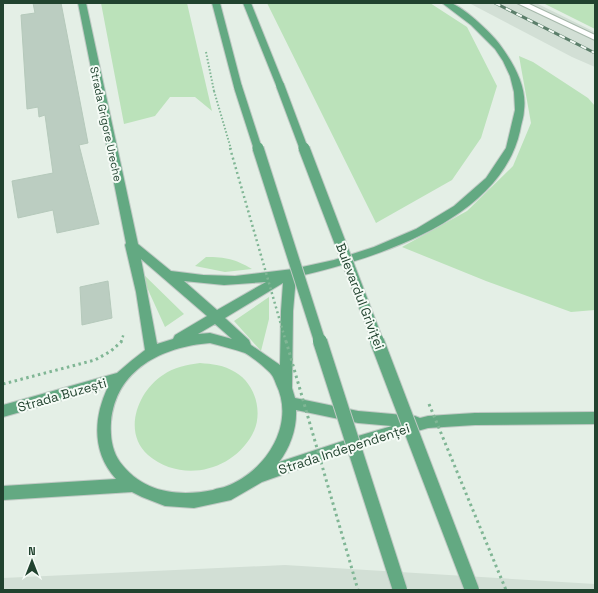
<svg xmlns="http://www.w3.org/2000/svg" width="598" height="593" font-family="'Space Grotesk',sans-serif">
<rect width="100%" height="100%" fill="#e4efe6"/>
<!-- built -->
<path fill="#d2dfd5" d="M469,3h67l59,29v35l-23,-10z
M285,565l310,19v6h-592v-12z"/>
<!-- green -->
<path fill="#bbe2ba" d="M101,3h86l25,108 -17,-14h-25l-15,19 -31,8z
M267,3h163l37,24 30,59 -16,52 -29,42 -76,43z
M543,3h52v26z
M519,56l14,6 55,36 7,8v204l-24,2 -85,-31 -84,-34 65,-36 46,-45 18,-43z
M206,257c20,0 29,2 46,12l-27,3 -30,-6z
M139,270l45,44 -19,13z
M269,297v22l-8,32 -27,-30z
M200,363c12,1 24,2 35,9 21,12 29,42 17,63 -21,37 -71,48 -104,20 -26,-23 -10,-64 15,-80 11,-8 24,-10 37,-12z"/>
<!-- building -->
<path fill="#bbcdc1" stroke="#b5c9bb" d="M33,3h28l27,140 -9,2 20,79 -42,9 -4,-23 -35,8 -6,-37 41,-8 -8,-58 -6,2 -1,-10 -11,2 -6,-94 14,-2z
M108,281l4,37 -30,7 -2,-38z"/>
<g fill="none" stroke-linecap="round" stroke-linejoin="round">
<defs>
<path id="minor" d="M517,3h10l68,32v5z"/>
<path id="major" d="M78,3h8l52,241 33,27 32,4 32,1 58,-7 41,-9 40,-13 42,-18 38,-23 32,-28 20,-30 9,-38 -1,-18 -4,-16 -7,-15 -8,-12 -24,-24 -29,-22c3,0 7,-1 9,0 14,5 44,33 52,46 12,17 24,39 21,61 0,7 -3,14 -4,21 -20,90 -147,128 -224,146l-3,34 -1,77 3,10 63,13 57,5 5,2 8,-2 47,-3 120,-1v12l-120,1 -47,3 -70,20 -96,34 -31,18 -37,8 -29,-2 -23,-9 -10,-5 -129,8v-14l113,-7c-24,-26 -23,-61 -8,-92l-105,30v-12l114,-32 14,-12 14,-11 -9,-58 -11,-47 1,-2zM141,259l66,57 -32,19 -2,4 -16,5zM184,281l40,4 42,-3 -49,28zM283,283l-2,28 -1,54 -29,-20 -2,-5 -24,-22zM215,324l17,15 -22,-6 -12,1zM210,343c11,3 24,6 35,10 6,3 22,16 26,21 2,2 4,7 5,10 20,40 -10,87 -49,102 -4,2 -10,2 -14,4 -34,7 -70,3 -93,-28 -8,-11 -10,-26 -9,-40 5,-53 51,-75 99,-79zM296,410l62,13 34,3 -34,10 -79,26c11,-14 18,-34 17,-52z
M212,3h8l22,84 -1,2 -3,1 -4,-3z
M243,3h8l33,82 -1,2 -3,1 -4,-3z"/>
</defs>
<!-- minor casing -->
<use href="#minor" stroke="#a6b8ab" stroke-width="2"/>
<!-- major casing -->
<use href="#major" stroke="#c1cac5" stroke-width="2"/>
<!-- path-far2 -->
<path stroke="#80b695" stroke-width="2" stroke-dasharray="1.5 2" stroke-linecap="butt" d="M206,52l8,39"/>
<!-- path-far1 -->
<path stroke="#80b695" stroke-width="2.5" stroke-dasharray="2 3" stroke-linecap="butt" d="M121,342l3,-9"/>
<!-- path -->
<path stroke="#80b695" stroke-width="3" stroke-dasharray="2.5 3.5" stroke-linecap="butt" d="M3,384l92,-24 16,-9 11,-10"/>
<!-- minor -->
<use href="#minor" fill="#fff" fill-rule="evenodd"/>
<!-- major -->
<use href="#major" fill="#63a982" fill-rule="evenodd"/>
<defs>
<path id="rail" d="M495,3l100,50"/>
</defs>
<!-- rail casing -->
<use href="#rail" stroke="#5b7e6a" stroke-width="3"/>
<!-- rail -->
<use href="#rail" stroke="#f5fbf6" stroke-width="2" stroke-dasharray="6" stroke-linecap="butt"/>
<defs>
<path id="major-bridge-far2" d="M280,85l24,64
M238,87l20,62"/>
<path id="major-bridge-far1" d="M258,148l62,194
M304,148l74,194"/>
<path id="major-bridge" d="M320,341l80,249
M377,341l95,249"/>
</defs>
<!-- major-bridge-far2 casing -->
<use href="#major-bridge-far2" stroke="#c1cac5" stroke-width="10" stroke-linecap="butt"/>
<!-- major-bridge-far1 casing -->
<use href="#major-bridge-far1" stroke="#c1cac5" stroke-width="13" stroke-linecap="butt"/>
<!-- major-bridge casing -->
<use href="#major-bridge" stroke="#c1cac5" stroke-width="16" stroke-linecap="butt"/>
<!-- path-bridge-far2 -->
<path stroke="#80b695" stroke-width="2" stroke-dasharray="1.5 2" stroke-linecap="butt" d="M214,91l17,58"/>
<!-- path-bridge-far1 -->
<path stroke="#80b695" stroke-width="2.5" stroke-dasharray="2 3" stroke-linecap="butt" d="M230,148l56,194"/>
<!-- path-bridge -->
<path stroke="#80b695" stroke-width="3" stroke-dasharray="2.5 3.5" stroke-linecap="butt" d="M286,341l72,249
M429,404l77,186"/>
<!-- major-bridge-far2 -->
<use href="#major-bridge-far2" stroke="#63a982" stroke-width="8"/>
<!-- major-bridge-far1 -->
<use href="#major-bridge-far1" stroke="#63a982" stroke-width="11"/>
<!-- major-bridge -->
<use href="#major-bridge" stroke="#63a982" stroke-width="14"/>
</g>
<g text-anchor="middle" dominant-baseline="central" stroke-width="4" stroke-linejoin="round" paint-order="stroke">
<!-- far-street labels -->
<g font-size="11" fill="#21432f" stroke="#f5fbf6">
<text transform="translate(106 124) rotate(78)">Strada Grigore Ureche</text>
</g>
<!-- street labels -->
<g font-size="13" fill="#21432f" stroke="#f5fbf6">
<text transform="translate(360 296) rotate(69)">Bulevardul Griviței</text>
<text transform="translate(62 395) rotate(-16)">Strada Buzești</text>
<text transform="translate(344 449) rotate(-18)">Strada Independenței</text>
</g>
</g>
<!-- border -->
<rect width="598" height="593" fill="none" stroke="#21432f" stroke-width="8"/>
<!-- north arrow -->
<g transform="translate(32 561)" stroke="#f5fbf6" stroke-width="3" paint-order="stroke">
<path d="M0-3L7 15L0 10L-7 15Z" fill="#21432f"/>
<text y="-6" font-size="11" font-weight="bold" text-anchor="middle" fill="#21432f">N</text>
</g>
</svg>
